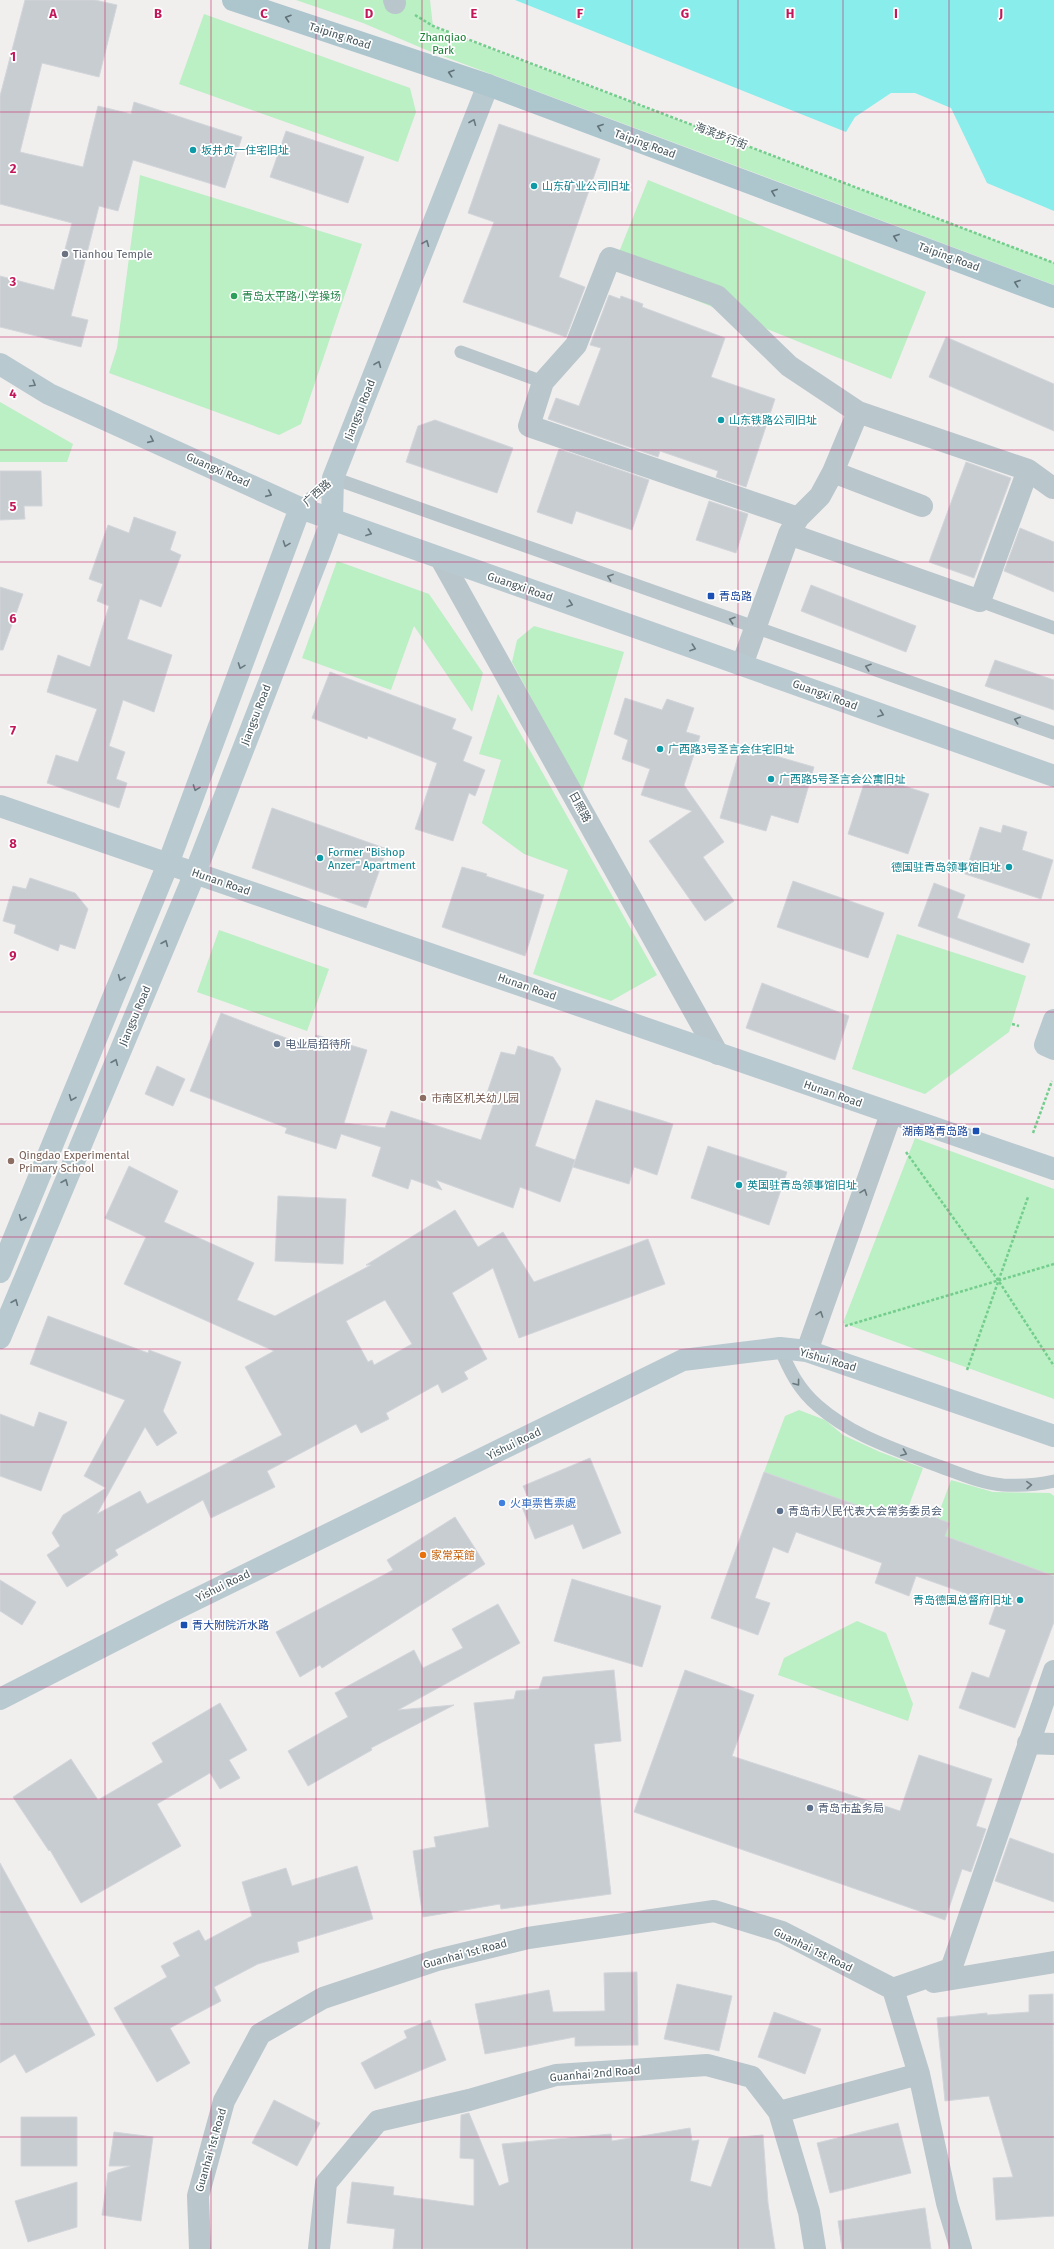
<svg xmlns="http://www.w3.org/2000/svg" width="1054" height="2249" font-family="'Fira Sans','Noto Sans SC',sans-serif">
<rect width="100%" height="100%" fill="#f1eeee"/>
<!-- green -->
<path fill="#bbefc4" d="M296,0h134l3,27 621,236v22l-630,-236 -61,-26z
M204,14l206,74 6,24 -18,50 -219,-78z
M140,175l222,69 -61,180 -22,11 -170,-62 8,-25z
M648,180l278,112 -35,87 -278,-112z
M0,402l73,42 -6,18h-67z
M337,561l92,33 54,79 -11,39 -58,-86 -23,64 -89,-32z
M534,626l90,26 -42,140 -70,-130 5,-22z
M498,694l159,281 -46,26 -78,-27 35,-104 -44,-16 -42,-31 19,-63 -22,-6z
M219,930l110,39 -22,62 -110,-39z
M897,934l129,42 -17,56 -84,62 -73,-25z
M915,1138l139,51v210l-211,-76z
M799,1410l26,10 18,15 37,17 43,16 -15,40 -10,-4 -5,14 -129,-46 21,-56z
M951,1480l42,12 57,1 4,3v80l-109,-40 5,-13 -13,-5z
M857,1621l29,12 27,71 -5,17 -130,-46 6,-17z"/>
<!-- water -->
<path fill="#88edeb" d="M515,0h539v211l-67,-28 -36,-75 -36,-15h-24l-36,24 -9,15z"/>
<!-- building -->
<path fill="#c8cdd1" stroke="#d2d6da" fill-rule="evenodd" d="M25,0h70l22,5 -18,72 -57,-14 -22,89 63,15 15,-61 33,8 3,-12 108,35 -17,51 -92,-28 -15,51 -19,-5 -28,110 17,4 -7,27 -81,-20v-51l54,14 18,-67 -72,-19v-108z
M499,124l101,35 -41,118 26,10 -19,50 -103,-35 31,-80 -26,-9z
M286,131l78,26 -16,46 -78,-26z
M609,295l11,4 1,-3 22,8 -1,3 83,31 -14,39 64,22 -29,88 -30,-10 2,-6 -58,-20 -2,6 -110,-38 8,-21 23,8 22,-58 -11,-3z
M946,337l108,47v47l-125,-54z
M435,420l78,28 -16,45 -91,-31 12,-36z
M559,449l90,31 -17,50 -56,-19 -4,13 -35,-12z
M966,462l45,16 -37,100 -45,-16z
M0,471h41l1,35h-18l1,13 -25,1z
M709,501l39,13 -12,39 -40,-13z
M134,517l42,15 -6,18 11,5 -20,52 -21,-8 -13,40 45,16 -18,57 -31,-12 -14,46 16,6 -9,27 11,4 -8,25 -72,-25 9,-28 22,7 19,-53 -50,-17 11,-37 32,12 19,-61 -12,-5 6,-17 -14,-5 19,-54 21,8z
M1020,528l34,14v50l-50,-21z
M811,585l105,41 -10,26 -105,-41z
M0,587l23,7 -20,56h-3z
M995,660l59,20v30l-69,-24z
M330,672l126,47 -4,10 20,8 -9,24 22,9 -10,26 -6,-3 -16,48 -38,-12 22,-66 -69,-27 -1,3 -55,-21z
M625,698l37,12 5,-11 27,9 -8,24 14,4 -16,49 40,57 -21,15 31,44 -29,20 -56,-80 43,-30 -51,-16 9,-26 -28,-10 6,-19 -14,-6z
M741,746l73,21 -16,56 -27,-8 -5,16 -46,-13z
M867,774l62,20 -21,60 -60,-20z
M272,808l115,41 -21,59 -114,-40z
M1003,825l24,7 -5,18 31,10 -12,39 -76,-25 15,-47 21,6z
M462,867l25,7 -1,2 58,19 -19,61 -83,-29z
M30,878l45,15 13,16 -13,40 -15,-5 -2,7 -44,-18 2,-8 -13,-4 10,-35 13,3z
M793,881l91,32 -16,45 -91,-31z
M934,883l31,12 -8,23 73,26 -7,19 -105,-37z
M762,983l87,33 -14,44 -89,-32z
M221,1013l91,35 4,-13 51,15 -23,73 41,5 6,-17 90,29 15,-43 -9,-4 14,-41 14,3 3,-9 35,11 8,12 -26,77 40,14 -15,42 -40,-15 -7,21 -77,-28 6,10 -31,-11 -3,10 -36,-13 9,-29 -40,-13 -5,15 -51,-16 2,-5 -97,-37z
M157,1066l28,13 -12,27 -28,-12z
M596,1100l77,24 -16,51 -23,-8 -5,17 -56,-17z
M708,1146l79,26 -18,53 -78,-27z
M129,1166l49,25 -14,31 90,41 -17,37 38,16 96,-51h-5l89,-55 23,37 25,-15 31,50 114,-43 17,45 -146,54 -26,-70 -41,25 35,66 -23,13 4,7 -26,14 -4,-9 -52,29 3,6 -28,14 -5,-9 -89,47 8,16 -64,31 -8,-18 -88,50 3,5 -51,32 -20,-32 13,-9 -8,-13 11,-18 43,-27 -22,-12 41,-76 -95,-36 18,-48 100,37 1,-3 32,12 -18,49 14,22 -20,13 -12,-19 -48,87 43,-23 7,13 135,-69 -37,-68 29,-16 -150,-67 22,-47 -41,-19zM385,1300l27,44 -38,21 -2,-5 -4,2 -22,-41z
M278,1196l68,3 -3,65 -68,-3z
M39,1412l28,10 -26,69 -41,-15v-62l34,13z
M590,1458l31,75 -38,16 -10,-25 -38,15 -13,-32 7,-7 -6,-14z
M764,1472l129,46 5,-14 52,19 -5,13 109,40v46l-39,106 -56,-20 13,-36 17,6 17,-48 -17,-6 7,-20 -80,-28 -7,20 -34,-13 7,-20 -86,-31 -8,21 -15,-6 -18,51 15,5 -12,32 -47,-17z
M455,1517l30,47 -163,104 -2,-3 -20,12 -24,-45 117,-62 -6,-10z
M572,1579l89,27 -19,61 -88,-26z
M0,1580l36,22 -14,23 -22,-14z
M498,1604l22,39 -122,67 56,-5 -83,43 1,2 -64,36 -20,-35 60,-34 -13,-24 79,-43 9,18 40,-20 -11,-19z
M614,1670l7,71 -27,3 17,150 -110,15 -1,-5 -77,13 -10,-66 23,-4 -2,-10 55,-10 -15,-124 40,-4 2,-8 23,-2 4,-12z
M685,1670l69,25 -22,61 168,55 19,-56 73,24 -16,47 10,3 -15,43 -9,-3 -17,51 -311,-108z
M220,1703l27,47 -18,10 11,18 -20,11 -10,-16 -53,31 24,42 -100,57 -31,-53 -1,1 -36,-54 58,-38 27,41 65,-38 -11,-19z
M1010,1838l44,16v48l-59,-21z
M0,1863l95,172 -69,38 -11,-19 -15,9z
M357,1866l16,53 -76,23 2,10 -41,12 -44,23 7,14 -51,27 20,35 -33,19 -43,-74 53,-31 -6,-11 19,-10 -7,-13 26,-13 6,11 47,-25 -10,-34 44,-14 6,18z
M637,1972l1,73 -63,1v-9l-90,17 -10,-50 74,-14 4,22 52,-1 -1,-38z
M677,1984l55,12 -13,55 -55,-12z
M1053,1994l1,222 -58,4 -3,-42 20,-1 -24,-81 -44,5 -8,-83 50,-5v2l42,-3v-17z
M774,2012l47,17 -16,45 -47,-17z
M430,2020l16,40 -71,29 -14,-26 46,-25 -3,-7z
M274,2100l46,23 -23,43 -45,-23z
M469,2113l30,73 10,-4 -7,-38 109,-10 1,7 78,-13 2,13 7,-1 -9,41 21,6 18,-49 34,-3 5,68 7,46h-382l2,-20 -48,-6 5,-41 42,5 -1,8 81,11v-47l-14,-1 1,-43z
M21,2117h56v49h-56z
M898,2123l13,50 -81,20 -13,-50z
M114,2132l39,5 -12,84 -39,-6 6,-42 22,-7h-21z
M77,2182v45l-49,15 -13,-41z
M925,2208l6,41h-89l-4,-28z"/>
<g fill="none" stroke-linecap="round" stroke-linejoin="round">
<!-- path -->
<path stroke="#73ce8d" stroke-width="2.5" stroke-dasharray="3 2" stroke-linecap="butt" d="M415,15l18,11 621,237
M1012,1024l7,2
M1033,1133l19,-52
M906,1152l92,128 56,86
M845,1326l209,-62
M967,1370l61,-173"/>
<!-- lane -->
<path stroke="#b9c6cb" stroke-width="13" d="M461,352l82,30
M300,508l33,-30 721,255
M980,601l74,27
M780,1348c9,22 19,42 38,58 33,29 74,42 115,58 23,8 46,19 70,21 18,1 34,0 51,-4"/>
<!-- street -->
<path stroke="#b9c6cb" stroke-width="22" d="M394,0l1,3
M833,472l89,34
M798,518l-269,-92 14,-44 33,-37 34,-87 107,38 72,70 69,46
M789,534l191,67 48,-131
M441,559l277,495
M742,665l47,-131 9,-16 22,-22 13,-24 25,-60 170,58 25,18 1,-2
M807,1351l84,-237
M1028,1743l26,1
M934,1982l120,-20
M893,1989l58,-20 103,-298
M779,2112l140,-38
M200,2249l-2,-53 26,-95 36,-67 63,-36 114,-38 91,-22 186,-27 68,21 111,57 26,85 28,129 14,46
M319,2249l7,-66 52,-62 91,-21 87,-25 151,-10 45,12 27,35 30,100 6,37"/>
<!-- secondary -->
<path stroke="#b9c9d0" stroke-width="22" d="M0,364l49,30 251,114 754,268
M0,806l1054,363
M1054,1020l-9,25 9,4
M0,1272l168,-408 132,-356
M0,1338l195,-465 126,-324 11,-30 1,-41 155,-393
M0,1699l172,-88 511,-251 97,-12 27,3 247,85"/>
<!-- primary -->
<path stroke="#adc5cd" stroke-width="22" d="M233,0l255,85 566,212"/>
</g>
<!-- one-way arrows -->
<defs><path id="oneway-chevron" d="M-2-3.5L2.5 0L-2 3.5" fill="none" stroke-width="1.6" stroke-linecap="round" stroke-linejoin="round"/></defs>
<g stroke="#607278">
<use href="#oneway-chevron" transform="translate(288 18) rotate(-162)"/>
<use href="#oneway-chevron" transform="translate(451 73) rotate(-162)"/>
<use href="#oneway-chevron" transform="translate(600 127) rotate(-160)"/>
<use href="#oneway-chevron" transform="translate(774 192) rotate(-160)"/>
<use href="#oneway-chevron" transform="translate(896 237) rotate(-160)"/>
<use href="#oneway-chevron" transform="translate(1017 283) rotate(-160)"/>
</g>
<g stroke="#68787f">
<use href="#oneway-chevron" transform="translate(473 122) rotate(-68)"/>
<use href="#oneway-chevron" transform="translate(426 243) rotate(-68)"/>
<use href="#oneway-chevron" transform="translate(378 364) rotate(-68)"/>
<use href="#oneway-chevron" transform="translate(33 384) rotate(31)"/>
<use href="#oneway-chevron" transform="translate(151 440) rotate(24)"/>
<use href="#oneway-chevron" transform="translate(269 494) rotate(24)"/>
<use href="#oneway-chevron" transform="translate(369 533) rotate(20)"/>
<use href="#oneway-chevron" transform="translate(286 544) rotate(110)"/>
<use href="#oneway-chevron" transform="translate(570 604) rotate(19)"/>
<use href="#oneway-chevron" transform="translate(693 648) rotate(19)"/>
<use href="#oneway-chevron" transform="translate(241 666) rotate(110)"/>
<use href="#oneway-chevron" transform="translate(881 714) rotate(20)"/>
<use href="#oneway-chevron" transform="translate(196 788) rotate(110)"/>
<use href="#oneway-chevron" transform="translate(165 943) rotate(-67)"/>
<use href="#oneway-chevron" transform="translate(121 978) rotate(112)"/>
<use href="#oneway-chevron" transform="translate(115 1062) rotate(-67)"/>
<use href="#oneway-chevron" transform="translate(72 1098) rotate(112)"/>
<use href="#oneway-chevron" transform="translate(65 1182) rotate(-67)"/>
<use href="#oneway-chevron" transform="translate(22 1218) rotate(112)"/>
<use href="#oneway-chevron" transform="translate(15 1302) rotate(-67)"/>
</g>
<g stroke="#68787d">
<use href="#oneway-chevron" transform="translate(610 577) rotate(-160)"/>
<use href="#oneway-chevron" transform="translate(732 620) rotate(-162)"/>
<use href="#oneway-chevron" transform="translate(868 667) rotate(-161)"/>
<use href="#oneway-chevron" transform="translate(1017 720) rotate(-161)"/>
<use href="#oneway-chevron" transform="translate(864 1192) rotate(-70)"/>
<use href="#oneway-chevron" transform="translate(820 1314) rotate(-70)"/>
<use href="#oneway-chevron" transform="translate(797 1383) rotate(53)"/>
<use href="#oneway-chevron" transform="translate(904 1453) rotate(21)"/>
<use href="#oneway-chevron" transform="translate(1029 1485) rotate(-2)"/>
</g>
<!-- grid -->
<path fill="none" stroke="#c2185b" stroke-width="1" stroke-opacity="0.55" d="M105,0v2249M211,0v2249M316,0v2249M422,0v2249M527,0v2249M632,0v2249M738,0v2249M843,0v2249M949,0v2249M0,112h1054M0,225h1054M0,337h1054M0,450h1054M0,562h1054M0,675h1054M0,787h1054M0,900h1054M0,1012h1054M0,1124h1054M0,1237h1054M0,1349h1054M0,1462h1054M0,1574h1054M0,1687h1054M0,1799h1054M0,1912h1054M0,2024h1054M0,2137h1054"/>
<!-- markers -->
<g fill="#0f9aa8" stroke="#fff" stroke-width="1.5">
<circle cx="193" cy="150" r="4"/>
<circle cx="534" cy="186" r="4"/>
<circle cx="721" cy="420" r="4"/>
<circle cx="660" cy="749" r="4"/>
<circle cx="771" cy="779" r="4"/>
<circle cx="320" cy="858" r="4"/>
<circle cx="1009" cy="867" r="4"/>
<circle cx="739" cy="1185" r="4"/>
<circle cx="1020" cy="1600" r="4"/>
</g>
<circle fill="#6b7280" stroke="#fff" stroke-width="1.5" cx="65" cy="254" r="4"/>
<circle fill="#2e9e5b" stroke="#fff" stroke-width="1.5" cx="234" cy="296" r="4"/>
<g fill="#1a4fb4" stroke="#fff" stroke-width="1.5">
<rect x="707" y="592" width="8" height="8" rx="2"/>
<rect x="972" y="1127" width="8" height="8" rx="2"/>
<rect x="180" y="1621" width="8" height="8" rx="2"/>
</g>
<g fill="#5c6f8a" stroke="#fff" stroke-width="1.5">
<circle cx="277" cy="1044" r="4"/>
<circle cx="780" cy="1511" r="4"/>
<circle cx="810" cy="1808" r="4"/>
</g>
<g fill="#8d6e63" stroke="#fff" stroke-width="1.5">
<circle cx="423" cy="1098" r="4"/>
<circle cx="11" cy="1161" r="4"/>
</g>
<circle fill="#3f7fe0" stroke="#fff" stroke-width="1.5" cx="502" cy="1503" r="4"/>
<circle fill="#e8710a" stroke="#fff" stroke-width="1.5" cx="423" cy="1555" r="4"/>
<g text-anchor="middle" dominant-baseline="central" stroke-width="3.5" stroke-linejoin="round" paint-order="stroke">
<!-- street labels -->
<g font-size="11" fill="#46565c" stroke="#fff">
<text transform="translate(340 36) rotate(18)">Taiping Road</text>
<text transform="translate(721 136) rotate(21)">海滨步行街</text>
<text transform="translate(645 144) rotate(20)">Taiping Road</text>
<text transform="translate(949 257) rotate(20)">Taiping Road</text>
<text transform="translate(360 410) rotate(-68)">Jiangsu Road</text>
<text transform="translate(218 470) rotate(24)">Guangxi Road</text>
<text transform="translate(317 493) rotate(-42)">广西路</text>
<text transform="translate(520 587) rotate(19)">Guangxi Road</text>
<text transform="translate(825 695) rotate(20)">Guangxi Road</text>
<text transform="translate(256 715) rotate(-69)">Jiangsu Road</text>
<text transform="translate(580 807) rotate(61)">日照路</text>
<text transform="translate(221 882) rotate(19)">Hunan Road</text>
<text transform="translate(527 987) rotate(19)">Hunan Road</text>
<text transform="translate(135 1016) rotate(-67)">Jiangsu Road</text>
<text transform="translate(833 1094) rotate(19)">Hunan Road</text>
<text transform="translate(828 1360) rotate(16)">Yishui Road</text>
<text transform="translate(514 1444) rotate(-26)">Yishui Road</text>
<text transform="translate(223 1586) rotate(-26)">Yishui Road</text>
<text transform="translate(813 1950) rotate(26)">Guanhai 1st Road</text>
<text transform="translate(465 1954) rotate(-15)">Guanhai 1st Road</text>
<text transform="translate(595 2074) rotate(-5)">Guanhai 2nd Road</text>
<text transform="translate(211 2150) rotate(-74)">Guanhai 1st Road</text>
</g>
<!-- park labels -->
<g font-size="11" fill="#167e33" stroke="#fff">
<text x="443" y="37">Zhanqiao<tspan x="443" dy="13">Park</tspan></text>
</g>
<!-- culture labels -->
<g font-size="11" fill="#0d838f" stroke="#fff" text-anchor="start">
<text x="201" y="150">坂井贞一住宅旧址</text>
<text x="542" y="186">山东矿业公司旧址</text>
<text x="729" y="420">山东铁路公司旧址</text>
<text x="668" y="749">广西路3号圣言会住宅旧址</text>
<text x="779" y="779">广西路5号圣言会公寓旧址</text>
<text x="328" y="852">Former "Bishop<tspan x="328" dy="13">Anzer" Apartment</tspan></text>
<text x="1001" y="867" text-anchor="end">德国驻青岛领事馆旧址</text>
<text x="747" y="1185">英国驻青岛领事馆旧址</text>
<text x="1012" y="1600" text-anchor="end">青岛德国总督府旧址</text>
</g>
<!-- worship labels -->
<g font-size="11" fill="#5b616d" stroke="#fff" text-anchor="start">
<text x="73" y="254">Tianhou Temple</text>
</g>
<!-- leisure labels -->
<g font-size="11" fill="#27864d" stroke="#fff" text-anchor="start">
<text x="242" y="296">青岛太平路小学操场</text>
</g>
<!-- transit labels -->
<g font-size="11" fill="#164399" stroke="#fff" text-anchor="start">
<text x="719" y="596">青岛路</text>
<text x="968" y="1131" text-anchor="end">湖南路青岛路</text>
<text x="192" y="1625">青大附院沂水路</text>
</g>
<!-- service labels -->
<g font-size="11" fill="#4e5e75" stroke="#fff" text-anchor="start">
<text x="285" y="1044">电业局招待所</text>
<text x="788" y="1511">青岛市人民代表大会常务委员会</text>
<text x="818" y="1808">青岛市盐务局</text>
</g>
<!-- education labels -->
<g font-size="11" fill="#785e54" stroke="#fff" text-anchor="start">
<text x="431" y="1098">市南区机关幼儿园</text>
<text x="19" y="1155">Qingdao Experimental<tspan x="19" dy="13">Primary School</tspan></text>
</g>
<!-- shop labels -->
<g font-size="11" fill="#366cbe" stroke="#fff" text-anchor="start">
<text x="510" y="1503">火車票售票處</text>
</g>
<!-- food labels -->
<g font-size="11" fill="#c56008" stroke="#fff" text-anchor="start">
<text x="431" y="1555">家常菜館</text>
</g>
</g>
<g font-size="13" text-anchor="middle" font-weight="bold" fill="#c2185b" stroke="#fff" stroke-width="3.5" stroke-linejoin="round" paint-order="stroke">
<text x="53" y="18">A</text>
<text x="158" y="18">B</text>
<text x="264" y="18">C</text>
<text x="369" y="18">D</text>
<text x="474" y="18">E</text>
<text x="580" y="18">F</text>
<text x="685" y="18">G</text>
<text x="790" y="18">H</text>
<text x="896" y="18">I</text>
<text x="1001" y="18">J</text>
<text x="13" y="61">1</text>
<text x="13" y="173">2</text>
<text x="13" y="286">3</text>
<text x="13" y="398">4</text>
<text x="13" y="511">5</text>
<text x="13" y="623">6</text>
<text x="13" y="735">7</text>
<text x="13" y="848">8</text>
<text x="13" y="960">9</text>
</g>
</svg>
